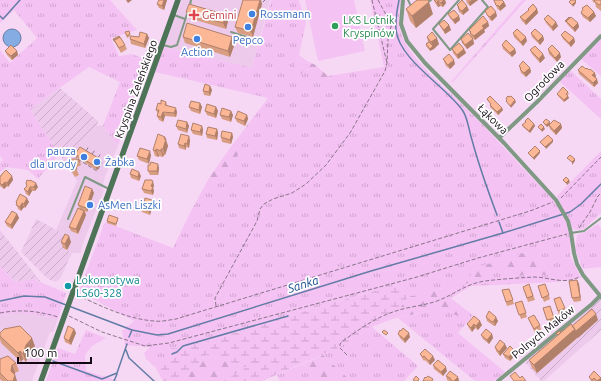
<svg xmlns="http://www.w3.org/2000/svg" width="601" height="381" font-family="Ubuntu,sans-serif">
<defs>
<pattern id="industrial-furrows" width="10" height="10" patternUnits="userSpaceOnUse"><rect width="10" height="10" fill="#edcaec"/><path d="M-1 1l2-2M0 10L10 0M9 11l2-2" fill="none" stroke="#caacca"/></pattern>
<pattern id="grass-tufts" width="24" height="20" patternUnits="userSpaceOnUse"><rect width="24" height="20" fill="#f4c2f3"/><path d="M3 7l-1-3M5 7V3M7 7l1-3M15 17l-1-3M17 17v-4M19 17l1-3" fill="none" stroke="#d0a5cf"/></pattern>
<pattern id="forest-firs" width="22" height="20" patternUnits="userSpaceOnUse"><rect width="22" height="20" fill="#f4c2f3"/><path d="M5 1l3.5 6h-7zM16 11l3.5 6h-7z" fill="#d0a5cf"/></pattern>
<pattern id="wetland-marsh" width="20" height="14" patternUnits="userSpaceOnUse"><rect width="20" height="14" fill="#f4c2f3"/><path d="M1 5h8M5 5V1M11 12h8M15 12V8" fill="none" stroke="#d0a5cf"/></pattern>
</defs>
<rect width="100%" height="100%" fill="#f6d8f5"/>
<!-- built -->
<path fill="#edcaec" d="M182,0h88l-18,68 -88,-21z
M102,125l16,21 -13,31 -3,11 2,2 -22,56 -1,7h-9l-9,-5 3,-13 -10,-5 21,-49 -11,-17 31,-38z
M11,313h20l27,6 -5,13h-3l-18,49h-32v-66z"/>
<!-- industrial -->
<path fill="url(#industrial-furrows)" d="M60,88l38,33 -1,5 -31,38 -36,-55z
M36,219l30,16 -3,13 9,5 -12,26 -4,3 -8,-3 -27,-27z
M0,230l41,52 -8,-3 -18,3 -15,-16z
M601,298v32l-57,51h-3l-16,-19z"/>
<!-- grass -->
<path fill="url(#grass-tufts)" d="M0,0h110l27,30 -26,8 8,18 13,-2 17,7 -31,85 -15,-20 17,-44 -31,-15 -59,42 29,45 -21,25 -10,-9 -21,-3 -7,5v-9l3,-3 -3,-4v-106l10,13 27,-25 -23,-28 -14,13z
M271,0h28l7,23 -7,32 8,6 7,3 -17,-3 -6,19 17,-11 12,14 12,-1 -4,-6 56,-9 -14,-67h31c-2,13 -4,24 1,36 10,25 46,54 65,73 29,29 56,60 85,89l7,11 7,13 4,15v19l11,22 -24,4 -86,4 -20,12 -4,-2 18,-12 18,-5 17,-9 11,7 22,-4 19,2 -22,-24 -58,24 -25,12 -39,10 -11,-12 -65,18 -150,46 -16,-2 8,11 -8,6 -11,3 -9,-8 -2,-6 6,-6 -25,-2 -3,-14 12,-10 -55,-30 26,-69 68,26 17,-35 19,-35 11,5 12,-18 8,-15 -10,-2 38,-50 -113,-26 9,-25 88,21z
M522,0h4l-74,83 -1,-1z
M601,38v38l-20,-17z
M570,70l31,29v20l-42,-38z
M601,151v62l-17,16 -9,1 -3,-3 -15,-31z
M598,224l3,4v39l-18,2 -8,-20 2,-14 8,-3z
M0,266l15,16 18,-3 33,14 -8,26c-22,-5 -35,-8 -58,-4z
M439,309l19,6 7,-6 8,6 -15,18 47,39 -11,9h-19l-77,-63z
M372,327l46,39 -14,15h-53l-28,-26 13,-6z
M86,330l20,8 -14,8 -7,9 1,16 34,10h-74l12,-33 17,6z
M303,364l19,17h-42l-3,-6z"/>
<!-- forest -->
<path fill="url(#forest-firs)" d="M297,61l17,3 14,12 4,6 -1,3 -11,-2 -12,-14 -17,11 -5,-3z
M230,148l11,2 -9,15 -12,18 -11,-5z
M530,251l23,25 -20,-3 -22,4 -11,-7 -17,9 -18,5 -17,12 17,13 -7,7 -19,-7 -47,10 16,-22 39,-10 25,-12v-6z
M206,355l41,12 -24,14h-41z
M323,355l28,26h-29l-19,-17z"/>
<!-- wetland -->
<path fill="url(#wetland-marsh)" d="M397,285l11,12 -16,22 -18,7 -38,23 -74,32h-39l24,-14 -41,-12 -24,26h-19l-8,-14 11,-3 8,-6 -9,-11 17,2 150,-46z"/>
<!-- pitch -->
<path fill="#f4c2f3" d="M305,0h49l11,51 -47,10z"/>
<!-- water -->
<path fill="#85ade4" stroke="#637ca5" d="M3 38a9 9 0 1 1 18 0a9 9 0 1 1-18 0Z"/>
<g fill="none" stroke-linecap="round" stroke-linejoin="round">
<!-- stream -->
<path stroke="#637ca5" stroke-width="1.5" d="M399,0c-2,10 -4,20 -3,30 3,30 51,57 67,81 5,8 6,20 9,29 7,26 16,51 25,75
M0,16l3,3 17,-19
M499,222l4,11
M0,301l24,-5 21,1 87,33 25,5 11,-1 203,-63 132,-38 67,-21 11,-8 20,-20
M129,337l3,-7
M126,350l3,8 25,23
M172,354l5,-2 6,-6 105,-30
M53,361l49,18 15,-6 10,-29
M114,381l3,-7"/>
<!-- path -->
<path stroke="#897589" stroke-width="1" stroke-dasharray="4 2" stroke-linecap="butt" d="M372,0l15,63
M378,0l12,22 7,1
M263,2l2,-2
M81,150l4,3 1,-1 16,10 -5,9 -21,-13z
M86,151l3,-5
M92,154l3,-4
M98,158l3,-5
M561,198l40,-41
M579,228l11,-16 8,-16 3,-3
M77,295c24,11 50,24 77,26 7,1 15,-1 22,-2l354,-108 23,-9
M216,306l-1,-8 42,-77 3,-12 4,-5 9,-5 19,-6 14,-9 20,-19 24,-32 35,-62 2,-8 1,-25 4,-15
M0,313c20,-4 39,-2 58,4
M69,316l33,16 43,14 24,-3 248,-66 61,-19 89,-24
M347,355l-7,-7v-4l3,-3c15,-11 32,-23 50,-29 13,-5 28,-6 41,-10 19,-6 30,-18 51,-21 16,-2 33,-3 49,-4 14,0 31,8 45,0"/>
<!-- lane -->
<path stroke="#7f9984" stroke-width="2" d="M408,0l3,6
M459,0l-26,29 17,21 38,-43 -6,-7
M427,3l4,-3
M190,5l1,-5
M174,15l11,4
M231,32l19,6
M163,45l8,2 6,-2 11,-34
M68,219l17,-42 24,12
M571,233l13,-2 17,-13"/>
<!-- street -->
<path stroke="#7f9984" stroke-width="4" d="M403,0l-2,24 6,17 18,22 79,80 52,57 12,21 3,12 3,20 3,11 6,11 18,22
M499,138l38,-36 64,-66
M498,381l94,-77 8,-8"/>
<!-- secondary -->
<path stroke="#4e7458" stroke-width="5.5" d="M41,381l137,-381"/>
</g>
<!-- wall -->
<path fill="#d99d82" d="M167,0l-3,10 -5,-2 -2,-4z
M434,0h11l1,3 -3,4 -3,-1 -2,1 -3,-4z
M466,0h12l-8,6 -3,-3z
M592,0h9v11l-5,-4 -1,-5 -1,1z
M494,1l10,1 2,4 -6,5 -1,-2 -1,1 -1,-2z
M262,4l-9,33 -15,-4 -3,-6z
M457,5l12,5 -6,5 -4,-3z
M582,8l12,4 2,4 -6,6 -7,-5 -2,-4 2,-3z
M406,9l27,5 -17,14 -6,-7z
M528,9h9l1,4 -12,12 -4,-4 -2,-4 9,-7z
M485,11l12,5 -5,5 -2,-1z
M186,12l42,9 -2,8 -37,-11z
M448,14l11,2 1,4 -5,4 -5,-6z
M544,19l14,7 -5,5 -7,-8z
M565,21l13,2 1,4 -4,5 -7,-7z
M488,22l1,4 -5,4 1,2 -10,8 -4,-3 -2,-7z
M439,24l10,1 2,5 -6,4 -4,-6z
M125,32l5,2 1,2 -4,2z
M513,33l14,8 -4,5 -9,-9z
M531,33l12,3 1,4 -4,5 -8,-8z
M147,34l2,4 -4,10 -14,-4 -1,-5z
M561,35l13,3 1,4 -4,5 -8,-8z
M183,37l52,6 -5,14 -45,-14z
M427,37l12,7 -9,7 -4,-5v-2l2,-2z
M113,39l12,6 2,4 -6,4z
M461,39h12l1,5 -7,5 -5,-6z
M502,45l13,4 1,4 -4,4 -9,-8z
M452,49h12l2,4 -8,6 -5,-6z
M548,49l13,8 -4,5 -8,-8z
M530,50l15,8 -5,5 -8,-9z
M5,51h12l1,4 -6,5 -5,-5z
M443,59l12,5 -5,5 -4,-3z
M519,66l11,2 1,4 -5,5 -5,-4z
M586,69l3,1 6,3 1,4 -1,1 3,5 -4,4 -15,-13 -1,-4z
M210,86l2,4 -2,6 -6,-1 -1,-4z
M568,92l1,2 -2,1 2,3 -5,4 -6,-6 -1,-2z
M487,99l15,9 1,2 -5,5 -8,-8v-2l1,-1 -3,-3z
M166,102l1,3 10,7 -1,5 -11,-1 -2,6 -4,-2 -2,-4 1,-2 -2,-4 5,-6z
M200,103l2,4 -2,7 -9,-3 -2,-4z
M216,107l2,4 -2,7 -9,-3 -2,-4z
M231,111l2,4 -2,7 -9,-3 -2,-4z
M247,115l1,4 -3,7 -8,-4 -2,-4z
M525,121l9,3 1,2 -5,7 -7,-6 -1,-2 4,-3z
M187,122l2,4 -2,7 -9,-3 -2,-4z
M543,122h7v1l11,1 1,4 -6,7 -6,-6 -1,-3 -2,1 -3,-3z
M202,126l1,4 -1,6 -9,-2 -2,-4z
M217,129l1,4 -1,7 -10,-2 -1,-4z
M232,133l1,4 -2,7 -9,-2 -1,-5z
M165,137l3,9 -3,9h-1l-1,2 -4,-1 -1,1 -3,-1 -2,-6z
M190,140l-1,8 -3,-1v3l-7,-2 -1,-4z
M75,154l26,9 -4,7 -20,-12z
M151,155l-2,9 -10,-4 -2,-4z
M67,161h13l1,4 -5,3 3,7 -4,2 -6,-10z
M159,168l-1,7h-8l-2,-4z
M130,174l11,2 -2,5 -8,-3z
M0,176h12l1,4 -5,7 -1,-1 -3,3 -4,-3z
M153,182l1,4 -1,2 1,3 -1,4 -9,-2 -2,-4z
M27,186l11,1 -3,4h-3l-3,5 -3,-2 -2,-5z
M92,189l2,4 -7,19 -2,-1 1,4 -8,19 -7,-3 -2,-4 11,-18 -2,-4z
M16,202h13l-4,6 -1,-1 -3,4 -3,-2z
M153,204l-3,11 -8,-3 -2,-4z
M17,214l2,4 -7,11 -5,-3 -2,-4z
M118,220l-2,6 -9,-3v-2z
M61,242h10l-4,8 -4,-2z
M577,280l2,4 2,17 -7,1 -2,-4z
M529,284l6,16 -7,2 -5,-15z
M545,284l5,15 -6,3 -6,-16z
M509,289l5,15 -7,2 -5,-16z
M560,297l6,15 -7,3 -5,-16z
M522,301l5,16 -6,2 -6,-16z
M550,306l5,16 -6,2 -6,-16z
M486,317l12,4 -3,5h-1l-7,-5z
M528,318l12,7 1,5 -6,3z
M598,320l-61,53 -5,-5 -3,-8 28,-24 -1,-3 5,-1 11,-6z
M467,324l15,1 -4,5 -3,-2 -3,4 -3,-4z
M74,329l2,4 -5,12 -6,-3 -1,-4z
M0,333l35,13 -6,7 -3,9 -3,-3 -2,3 -20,-19 -1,-4z
M398,334l12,3 -5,6 -5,-5z
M492,334l1,4 -4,6 -6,-5 -2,-4z
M495,347l12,1 -7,8 -4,-5z
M420,354l15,6 -5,5 -5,-5 -1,1 -2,-3z
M503,354h13l-6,7 -5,-3z
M0,359l16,4 3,8 -4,2v2l2,6h-15l-2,-2z
M433,365l14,6 -4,5 -9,-7z
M446,376l12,1 1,4h-10l-2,-1z
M589,377l12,1v3h-10z"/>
<!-- shaded-wall -->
<path fill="#b0806a" d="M126,0h6l-4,3z
M164,0h3l-3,10 -2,-4z
M260,0h1l1,4 -9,33 -2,-6z
M444,0h1l1,3 -3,4 -2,-4z
M472,0h6l-8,6 -1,-4z
M438,1l2,5 -2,1 -1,-4z
M576,1v2l-3,4 -1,-2z
M429,2l4,12 -17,14 -4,-12z
M504,2l2,4 -6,5 -1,-4z
M467,6l2,4 -6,5 -1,-4z
M537,9l1,4 -12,12 -1,-4z
M496,12l1,4 -5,5 -2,-4z
M594,12l2,4 -6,6 -2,-4z
M226,15l2,6 -2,8 -3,-6z
M459,16l1,4 -5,4 -2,-4z
M488,22l1,4 -5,4 1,2 -10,8 -1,-4 8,-10z
M556,22l2,4 -5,5 -1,-4z
M578,23l1,4 -4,5 -2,-4z
M449,25l2,5 -6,4 -1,-4z
M147,34l2,4 -4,10 -1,-4z
M543,36l1,4 -4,5 -2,-4z
M232,37l3,6 -5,14 -2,-6z
M526,37l1,4 -4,5 -2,-4z
M437,38l2,6 -5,5 -3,-7z
M574,38l1,4 -4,5 -2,-4z
M473,39l1,5 -7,5 -2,-4z
M433,46l1,3 -4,2v-2z
M464,49l2,4 -8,6 -1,-4z
M515,49l1,4 -4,4 -2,-4z
M17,51l1,4 -6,5 -1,-4z
M560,53l1,4 -4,5 -2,-4z
M543,54l2,4 -5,5 -1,-4z
M454,60l1,4 -5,5 -2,-4z
M530,68l1,4 -5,5 -2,-4z
M595,73l1,4 -2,2 -2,-4z
M597,79l1,4 -4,4 -1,-4z
M210,86l2,4 -2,6 -1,-4z
M568,96l1,2 -5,4v-2z
M515,100l1,2 -5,6 -1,-2z
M200,103l2,4 -2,7 -1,-4z
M216,107l2,4 -2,7 -2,-4z
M176,108l1,4 -1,5 -2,-4z
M502,108l1,2 -5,5 -1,-3z
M231,111l2,4 -2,7 -2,-5z
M163,112l2,4 -2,6 -2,-5z
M247,115l1,4 -3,7 -1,-5z
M187,122l2,4 -2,7 -1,-4z
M550,122v2l-3,3 -1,-2z
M534,124l1,2 -5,7 -1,-2z
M561,124l1,4 -6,7 -2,-4z
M202,126l1,4 -1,6 -2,-4z
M544,127l1,2 -3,3 -1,-2z
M217,129l1,4 -1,7 -2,-4z
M232,133l1,4 -2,7 -1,-4z
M189,136l1,4 -1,8 -2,-4z
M165,137l3,9 -3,9 -2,-6z
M553,140v2l-7,7 -1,-2z
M185,143l1,4v3l-2,-4z
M156,149l3,7 -1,1 -2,-6z
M161,149l3,6 -1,2 -2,-6z
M150,151l1,4 -2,9 -2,-5z
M540,151v2l-6,7 -1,-2z
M100,159l1,4 -4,7 -2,-4z
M575,159v2l-3,4v-3z
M158,164l1,4 -1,7 -1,-4z
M139,172l2,4 -2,5 -1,-4z
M12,176l1,4 -5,7 -1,-4z
M569,180l1,2 -3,3 -1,-2z
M5,182l2,4 -3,3 -2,-4z
M153,182l1,4 -1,2 1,3 -1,4 -2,-4v-5z
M36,183l2,4 -3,4 -1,-4z
M30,187l2,4 -3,5 -1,-4z
M92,189l2,4 -7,19 -1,-4z
M27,198l2,4 -4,6 -1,-4z
M152,200l1,4 -3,11 -1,-4z
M22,203l2,4 -3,4 -1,-4z
M84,211l2,4 -8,19 -2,-5z
M17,214l2,4 -7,11 -1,-4z
M69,236l2,6 -4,8 -2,-6z
M577,280l2,4 2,17 -1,-4z
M596,314l2,6 -20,18 -2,-7z
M496,317l2,4 -3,5 -1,-5z
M480,321l2,4 -4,5 -2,-4z
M474,324l1,4 -3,4 -1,-4z
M74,329l2,4 -5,12 -2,-4z
M575,329l3,8 -41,36 -3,-8z
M409,333l1,4 -5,6 -1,-4z
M492,334l1,4 -4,6 -2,-4z
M32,338l3,8 -6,7 -3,9 -3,-8 3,-9z
M505,344l2,4 -7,8 -1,-4z
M514,350l2,4 -6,7 -1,-4z
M20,351l3,8 -2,3 -3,-9z
M433,356l2,4 -5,5 -1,-4z
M12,365l3,8 -1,5 1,-3 2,6h-4l-2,-10z
M446,367l1,4 -4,5 -2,-4z
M458,377l1,4h-5z
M601,378v3h-4z"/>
<!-- building -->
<path fill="#fcb797" stroke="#b0806a" d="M159,0h5l-2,6 -5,-2z
M243,0h17l-9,31 -16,-4z
M417,0h11l1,2 -17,14 -6,-7z
M434,0h10l-3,3 -3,-2 -1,2z
M462,0l5,6 -5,5 -4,-3 1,-1 -2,-2z
M494,0h8l2,2 -5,5 -1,-2 -1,1 -2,-2h1l-2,-3z
M571,0h4l1,1 -4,4 -3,-3z
M595,0h6v4l-2,1 -5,-4z
M189,4l37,11 -3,8 -37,-11z
M533,4l4,5 -12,12 -5,-4 9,-7 -1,-1z
M587,5l7,7 -6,6 -7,-5 2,-4 -1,-1z
M491,6l5,6 -6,5 -2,-1 -3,-5z
M454,10l5,6 -6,4 -5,-6z
M548,15l8,7 -4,5 -8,-8z
M483,16l5,6 -6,4 2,2 -10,8 -4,-3 1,-1 -2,-2z
M569,17l1,1 -4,3v1l-1,-1z
M571,17l7,6 -5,5 -7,-7z
M444,20l5,5 -5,5 -5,-6z
M187,23l45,14 -4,14 -45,-14z
M517,29l9,8 -5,5 -8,-9z
M535,29l8,7 -5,5 -7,-8z
M129,31l1,3 -3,2 -2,-4z
M565,31l9,7 -5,5 -8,-8z
M140,32l7,2 -3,10 -14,-5 1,-3 8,1z
M432,32l5,6 -6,4 -4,-5z
M468,33l5,6 -8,6 -4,-6z
M119,36l1,1 -6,3 1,2 -2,-3z
M120,37l5,8 -6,3 -5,-8z
M506,40l9,9 -5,4 -8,-8z
M429,42l4,4 -3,3 -4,-5z
M459,43l5,6 -7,6 -5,-6z
M11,45l6,6 -6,5 -6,-5z
M552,45l8,8 -5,5 -7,-9z
M535,46l8,8 -4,5 -9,-9z
M449,54l5,6 -6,5 -3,-3v-1l-2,-2z
M523,61l7,7 -6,5 -4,-4 1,-1 -2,-2z
M582,66l4,3 1,-1 2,2 1,-1 5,4 -3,2 5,4 -4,4 -15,-13z
M205,84l5,2 -1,6 -6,-1z
M563,87l5,5 -2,2 2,2 -4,4 -7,-6z
M490,96l12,12 -5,4 -7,-7 1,-1 -4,-5z
M508,96l1,1 2,-1 4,4 -5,6 -4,-5 1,-1 -1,-2z
M161,100l5,2 -1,3 11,3 -2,5 -11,-1 -2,5 -4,-1 2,-6h-3l2,-7 3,1z
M191,101l9,2 -1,7 -10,-3z
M207,104l9,3 -2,7 -9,-3z
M222,108l9,3 -2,6 -9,-2z
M238,111l9,4 -3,6 -9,-3z
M528,118l6,6 -5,7 -7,-6 4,-3 -1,-1z
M546,119l4,3 -4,3 -3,-3z
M178,120l9,2 -1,7 -10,-3z
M554,120l7,4 -7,7 -5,-6z
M193,123l9,3 -2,6 -9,-2z
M541,124l3,3 -3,3 -3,-3z
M208,127l9,2 -2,7 -9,-2z
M222,131l10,2 -2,7 -9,-3z
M158,134l7,3 -1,2h2l-3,10h-2v2l-5,-2v2l-3,-1z
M181,134l8,2 -2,8 -2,-1 -1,3 -6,-2z
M548,135l5,5 -8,7 -5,-5z
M535,146l5,5 -7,7 -5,-5z
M80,147l20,12 -5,7 -20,-12z
M140,148l10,3 -3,8 -10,-3z
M570,155l5,4 -3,3 -5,-4z
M71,159l6,10 -4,2 -6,-10z
M71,159h6l3,2 -6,3z
M151,162l7,2 -1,7h-9v-6h2z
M132,169l7,3 -1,5 -8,-3z
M6,170l6,6 -5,7 -2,-1 -3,3 -2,-2v-7h1l1,-2z
M566,177l3,3 -3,3 -3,-3z
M27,180l2,1 1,-1 6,3 -2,4h-4l-2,5 -4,-3 3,-3 -1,-3z
M145,180h7l1,2 -2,4 2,1 -2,4 -9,-2z
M85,186l7,3 -6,19 -8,-3z
M20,194l7,4 -3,6 -2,-1 -2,4 -4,-2 1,-2 -1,-1z
M145,198l7,2 -3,11 -9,-3 4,-4z
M78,208l6,3 -8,18 -7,-2z
M12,211l5,3 -6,11 -6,-3z
M109,215l9,3 -2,6 -9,-3z
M65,234l4,2 -4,8 -4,-2z
M577,280l3,17 -8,1 -3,-17z
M529,284l4,12 -6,2 -4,-11z
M545,284l4,11 -7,3 -4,-12z
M509,289l4,11 -7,2 -4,-12z
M560,297l5,11 -7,3 -4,-12z
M522,301l4,12 -7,2 -4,-12z
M550,306l4,12 -7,2 -4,-12z
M592,309l4,5 -20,17 -4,-5z
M489,311l7,6 -2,4 -2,1 -6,-5z
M534,315l6,10 -6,4 -6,-11z
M474,316l6,5 -4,5 -2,-2 -3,4 -4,-4z
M571,324l4,5 -41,36 -5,-5z
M20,326l12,12 -6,7 -3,9 -3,-3 -2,2 -18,-17v-3l4,-4z
M68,326l6,3 -5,12 -5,-3z
M403,328l6,5 -5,6 -6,-5 2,-4 1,1z
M486,329l6,5 -5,6 -6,-5z
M384,330l4,3 -2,2 -4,-3z
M560,331l1,1 -3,3 -2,-2z
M500,340l5,4 -6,8 -4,-5z
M510,346l4,4 -5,7 -6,-3z
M425,349l8,7 -4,5 -5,-5 -1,1 -3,-3z
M8,356l8,7 -4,2 -1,6 4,4 -2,6h-5l-8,-8v-14z
M438,360l8,7 -5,5 -8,-7z
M450,371l8,6 -4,4h-2l-2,-3 -4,-2z
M594,371l7,7 -4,3 -3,-3 -2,2 -3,-3z
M515,372l5,6 2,-2 4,5h-12l-4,-5z
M416,376l3,3 -1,2h-3l-2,-1z
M428,376l5,3 -1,2h-9l2,-4 1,1z"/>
<!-- markers -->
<g fill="#3f7fe0" stroke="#fff" stroke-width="1.5">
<circle cx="252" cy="14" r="4"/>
<circle cx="248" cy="27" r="4"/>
<circle cx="197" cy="39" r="4"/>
<circle cx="84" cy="157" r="4"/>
<circle cx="97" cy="162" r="4"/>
<circle cx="90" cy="205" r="4"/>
</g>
<path fill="#e0444e" stroke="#fff" stroke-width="1.5" d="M192 9h4v4h4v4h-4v4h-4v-4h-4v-4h4z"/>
<circle fill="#2e9e5b" stroke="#fff" stroke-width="1.5" cx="335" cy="26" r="4"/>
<circle fill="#0f9aa8" stroke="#fff" stroke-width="1.5" cx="68" cy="286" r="4"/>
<g text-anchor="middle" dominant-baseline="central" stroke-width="3.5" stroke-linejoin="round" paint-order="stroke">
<!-- shop labels -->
<g font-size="11" fill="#366cbe" stroke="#fff" text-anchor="start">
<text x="260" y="14">Rossmann</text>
<text x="248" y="40" text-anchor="middle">Pepco</text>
<text x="197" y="52" text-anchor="middle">Action</text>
<text x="76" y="151" text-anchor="end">pauza<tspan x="76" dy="13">dla urody</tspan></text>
<text x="105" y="162">Żabka</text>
<text x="98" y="205">AsMen Liszki</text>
</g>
<!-- health labels -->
<g font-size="11" fill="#be3a42" stroke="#fff" text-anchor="start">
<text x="202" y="15">Gemini</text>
</g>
<!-- leisure labels -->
<g font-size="11" fill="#27864d" stroke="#fff" text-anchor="start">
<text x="343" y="20">LKS Lotnik<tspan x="343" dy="13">Kryspinów</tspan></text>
</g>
<!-- street labels -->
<g font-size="11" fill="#130913" stroke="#fff">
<text transform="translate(544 81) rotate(-46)">Ogrodowa</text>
<text transform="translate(136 89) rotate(-70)">Kryspina Żeleńskiego</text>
<text transform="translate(493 119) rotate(45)">Łąkowa</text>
<text transform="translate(543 332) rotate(-39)">Polnych Maków</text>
</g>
<!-- culture labels -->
<g font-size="11" fill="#0d838f" stroke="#fff" text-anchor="start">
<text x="76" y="280">Lokomotywa<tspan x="76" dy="13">LS60-328</tspan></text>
</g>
<!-- water labels -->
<g font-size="12" font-style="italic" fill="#1a4c8e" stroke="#fff">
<text transform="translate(303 284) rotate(-17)">Sanka</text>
</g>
</g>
<!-- scale -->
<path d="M18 357v6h73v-6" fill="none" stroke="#130913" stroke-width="2"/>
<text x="24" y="357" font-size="12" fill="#130913" stroke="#ffffff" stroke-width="3" paint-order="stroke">100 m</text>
</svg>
